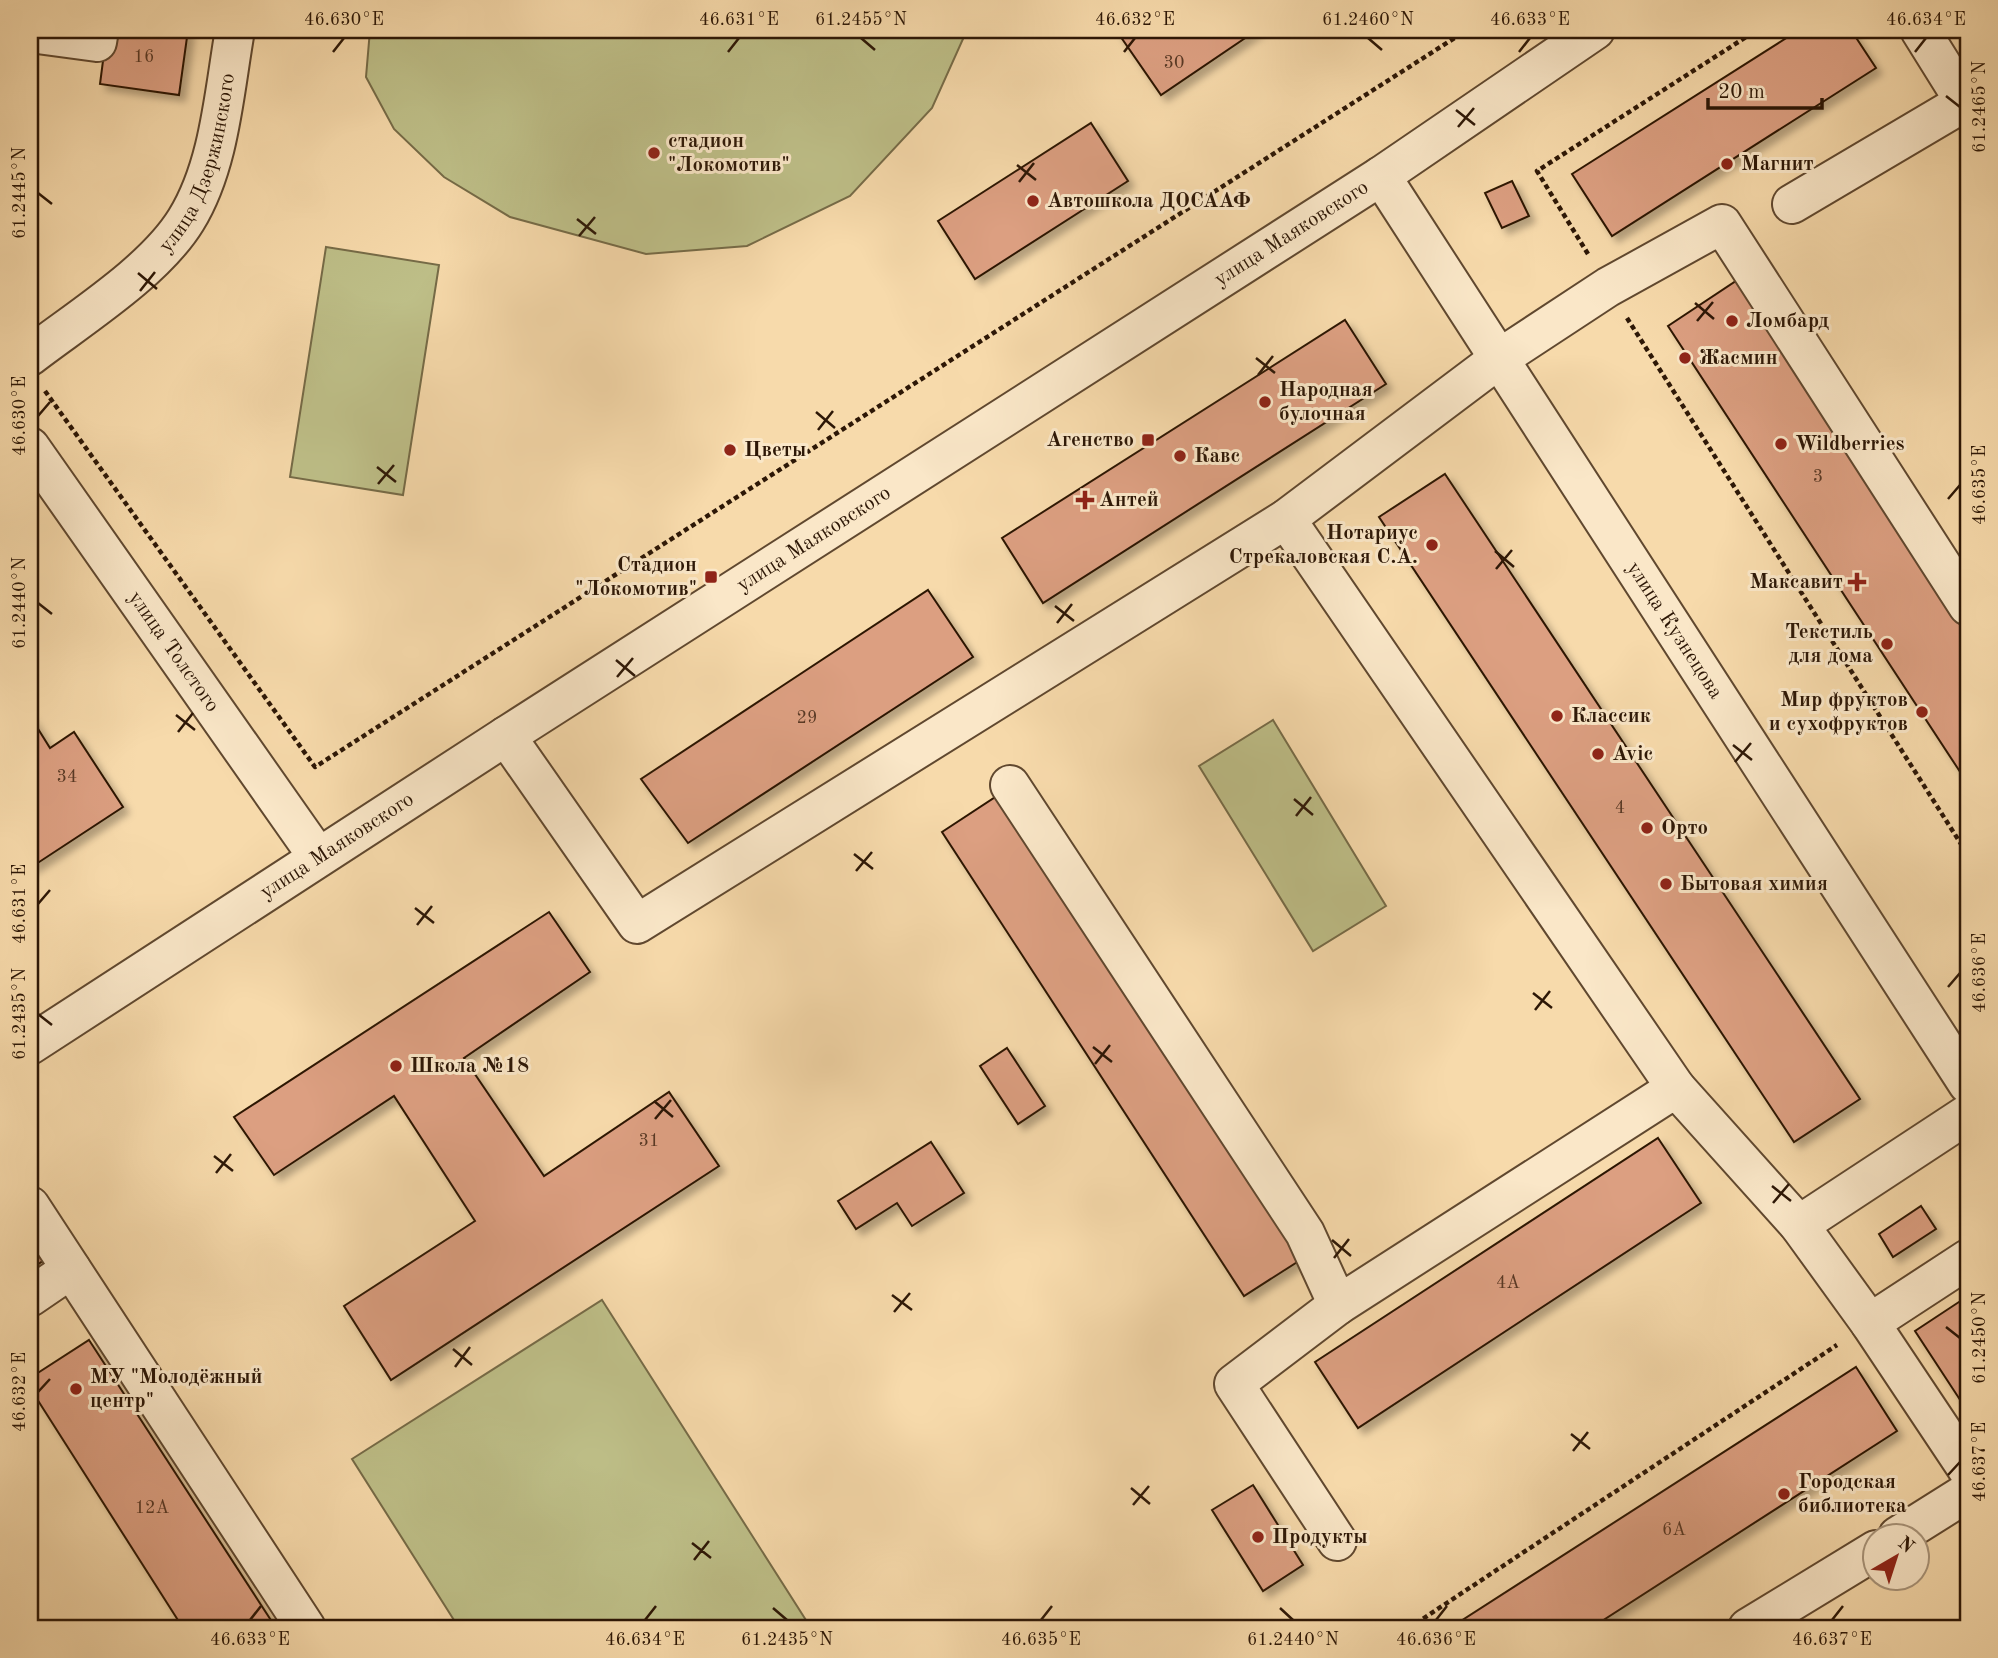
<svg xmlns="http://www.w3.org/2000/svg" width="1998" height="1658" font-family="'Old Standard TT',serif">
<defs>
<filter id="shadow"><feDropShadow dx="6" dy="6" stdDeviation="3.5" flood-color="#0004"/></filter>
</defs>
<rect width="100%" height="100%" fill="#f7daab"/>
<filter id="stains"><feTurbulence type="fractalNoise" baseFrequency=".00286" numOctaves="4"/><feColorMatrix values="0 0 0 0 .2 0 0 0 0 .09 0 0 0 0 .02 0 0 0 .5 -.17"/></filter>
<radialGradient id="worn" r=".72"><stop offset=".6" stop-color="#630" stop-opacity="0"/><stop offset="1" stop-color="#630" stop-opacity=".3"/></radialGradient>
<!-- grass -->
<path fill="#bebf88" stroke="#766b47" stroke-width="2" d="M370,30h597l-35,78 -82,88 -103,50 -101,8 -136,-37 -66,-40 -50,-48 -28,-52z
M326,247l113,18 -36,230 -113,-18z
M1273,720l113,186 -73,45 -114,-185z
M602,1300l209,328h-352l-107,-169z"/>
<!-- building -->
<path fill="#dc9f81" stroke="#2d1706" stroke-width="2" filter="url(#shadow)" d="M107,30h81l-9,65 -79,-11z
M1116,30h141l-96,65z
M1799,30h52l25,38 -264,168 -40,-62z
M1091,123l37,58 -153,98 -37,-58z
M1512,181l17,35 -27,12 -17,-35z
M1739,279l229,349v156l-300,-458z
M1345,320l41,64 -343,219 -41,-65z
M1445,474l415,625 -66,43 -415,-625z
M928,590l45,67 -285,186 -47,-64z
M30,716l20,32 24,-16 49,75 -93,61z
M1000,794l302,465 -58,37 -302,-464z
M549,912l41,60 -126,86 80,118 125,-84 50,74 -328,214 -47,-74 131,-85 -81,-125 -120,79 -40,-58z
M1007,1048l38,58 -27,18 -38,-58z
M1658,1138l43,65 -343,225 -43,-66z
M931,1142l33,51 -52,33 -15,-23 -41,26 -18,-28z
M1921,1206l15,23 -43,28 -14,-23z
M30,1239l14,21 -14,10z
M1968,1296v116l-53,-81z
M89,1340l187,288h-93l-153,-240v-10z
M1856,1367l41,64 -306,197h-141z
M1253,1485l50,80 -40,26 -51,-81z"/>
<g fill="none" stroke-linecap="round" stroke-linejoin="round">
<defs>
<g id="minor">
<path d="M1920,30l48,77"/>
<path d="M30,33l67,9 2,-12"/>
<path id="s1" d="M1381,176l587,908"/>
<path d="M1792,204l176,-104"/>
<path id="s2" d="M30,356c48,-37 124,-84 156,-136 34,-55 38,-128 49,-190"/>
<path id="s3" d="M30,447l288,410"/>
<path d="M506,736l131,188 649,-405"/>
<path d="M1010,785l295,448 33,72 338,-217 123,137 71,98 98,147"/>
<path id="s4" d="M30,1045l476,-309 875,-560 214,-146"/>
<path d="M1676,1088l-390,-569 214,-161 108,-71 114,-63 246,382"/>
<path d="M30,1206l276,422"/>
<path d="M1799,1225l169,-111"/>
<path d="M30,1297l41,-28"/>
<path d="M1870,1323l98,-64"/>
<path d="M1898,1536l70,-44"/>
<path d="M1337,1541l-103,-157 104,-79"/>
<path d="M1748,1628l128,-78"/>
</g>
</defs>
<!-- minor casing -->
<use href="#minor" stroke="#60482f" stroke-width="42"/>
<!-- path -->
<path stroke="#2d1706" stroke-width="4.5" stroke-dasharray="5 3.5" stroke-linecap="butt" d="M1588,254l-51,-83 220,-141
M1627,318l341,537
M45,391l270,376 1152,-737
M1409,1628l428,-283"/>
<!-- minor -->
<use href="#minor" stroke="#fae7c8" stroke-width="38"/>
</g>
<!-- ticks -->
<path fill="none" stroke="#2d1706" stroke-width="2.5" d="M861,38l14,12M1368,38l14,12M333,52l11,-14M728,52l11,-14M1124,52l11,-14M1519,52l11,-14M1915,52l11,-14M1946,96l14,11M1456,110l19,15M1458,127l16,-19M1017,165l19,15M1019,182l15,-19M38,193l14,11M577,219l19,15M579,236l16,-19M138,273l19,16M140,291l15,-19M1695,303l19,16M1697,321l16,-19M1256,358l19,15M1258,375l15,-19M816,412l19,16M38,416l12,-14M818,430l15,-19M377,467l19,15M378,484l16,-19M1948,499l12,-14M1495,551l19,16M1496,569l16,-19M38,603l14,11M1055,606l19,15M1057,623l15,-19M616,660l19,16M617,677l16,-19M176,715l19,15M178,732l15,-19M1733,745l19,15M1735,762l16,-19M1294,799l19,16M1296,816l15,-19M854,854l19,15M856,871l16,-19M38,904l12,-14M415,908l19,15M417,925l15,-19M1948,987l12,-14M1533,993l19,15M1535,1010l15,-19M38,1014l14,11M1093,1047l19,15M1095,1064l15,-19M654,1101l19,16M655,1119l16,-19M214,1156l19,15M216,1173l15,-19M1772,1186l19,15M1773,1203l16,-19M1332,1240l19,16M1334,1258l15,-19M892,1295l20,15M894,1312l16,-19M1946,1327l14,11M453,1349l19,16M455,1367l15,-20M38,1392l12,-13M1571,1434l19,15M1573,1451l15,-19M1948,1475l12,-13M1131,1488l19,16M1133,1505l16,-19M692,1543l19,15M694,1560l15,-19M773,1608l14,12M1280,1608l13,12M250,1620l11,-14M645,1620l11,-14M1041,1620l11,-14M1436,1620l11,-14M1832,1620l11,-14"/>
<!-- markers -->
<g fill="#8f2418" stroke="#fae7c8" stroke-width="2.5">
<circle cx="654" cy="153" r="7"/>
<circle cx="1727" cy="164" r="7"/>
<circle cx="1033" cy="201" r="7"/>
<circle cx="1732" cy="321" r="7"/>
<circle cx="1685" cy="358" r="7"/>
<circle cx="1265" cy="402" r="7"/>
<rect x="1141" y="433" width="14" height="14" rx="3.5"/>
<circle cx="1781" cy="444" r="7"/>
<circle cx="730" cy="450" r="7"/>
<circle cx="1180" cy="456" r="7"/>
<path d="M1081.5 489.5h7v7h7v7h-7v7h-7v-7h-7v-7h7z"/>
<circle cx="1432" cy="545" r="7"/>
<rect x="704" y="570" width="14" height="14" rx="3.5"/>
<path d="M1853.5 571.5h7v7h7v7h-7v7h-7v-7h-7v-7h7z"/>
<circle cx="1887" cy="644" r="7"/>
<circle cx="1922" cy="712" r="7"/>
<circle cx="1557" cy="716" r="7"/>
<circle cx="1598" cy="754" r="7"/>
<circle cx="1647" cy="828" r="7"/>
<circle cx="1666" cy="884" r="7"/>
<circle cx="396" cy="1066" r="7"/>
<circle cx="76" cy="1389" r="7"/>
<circle cx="1784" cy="1494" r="7"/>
<circle cx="1258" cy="1537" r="7"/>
</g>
<g text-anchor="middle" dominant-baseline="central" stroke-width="6" stroke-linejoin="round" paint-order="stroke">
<!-- number labels -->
<g font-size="18" fill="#593925">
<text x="144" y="57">16</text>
<text x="1174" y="63">30</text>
<text x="1818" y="477">3</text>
<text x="807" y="718">29</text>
<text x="67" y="777">34</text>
<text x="1620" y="808">4</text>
<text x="649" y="1141">31</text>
<text x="1508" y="1283">4А</text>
<text x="152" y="1508">12А</text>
<text x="1674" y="1530">6А</text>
</g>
<!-- poi labels -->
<g font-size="21" font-weight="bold" fill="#2d1706" stroke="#fae7c8" text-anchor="start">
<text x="668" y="141">стадион<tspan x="668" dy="24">"Локомотив"</tspan></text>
<text x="1741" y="164">Магнит</text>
<text x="1047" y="201">Автошкола ДОСААФ</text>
<text x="1746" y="321">Ломбард</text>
<text x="1699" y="358">Жасмин</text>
<text x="1279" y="390">Народная<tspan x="1279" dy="24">булочная</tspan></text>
<text x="1134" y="440" text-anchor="end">Агенство</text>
<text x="1795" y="444">Wildberries</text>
<text x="744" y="450">Цветы</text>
<text x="1194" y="456">Кавс</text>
<text x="1099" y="500">Антей</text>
<text x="1418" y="533" text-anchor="end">Нотариус<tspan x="1418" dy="24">Стрекаловская С.А.</tspan></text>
<text x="697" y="565" text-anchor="end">Стадион<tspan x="697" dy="24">"Локомотив"</tspan></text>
<text x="1843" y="582" text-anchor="end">Максавит</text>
<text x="1873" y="632" text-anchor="end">Текстиль<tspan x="1873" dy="24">для дома</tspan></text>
<text x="1908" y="700" text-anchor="end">Мир фруктов<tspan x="1908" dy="24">и сухофруктов</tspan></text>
<text x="1571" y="716">Классик</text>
<text x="1612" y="754">Avic</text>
<text x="1661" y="828">Орто</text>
<text x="1680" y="884">Бытовая химия</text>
<text x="410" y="1066">Школа №18</text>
<text x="90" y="1377">МУ "Молодёжный<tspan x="90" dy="24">центр"</tspan></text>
<text x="1798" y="1482">Городская<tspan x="1798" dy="24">библиотека</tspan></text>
<text x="1272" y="1537">Продукты</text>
</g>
<!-- street labels -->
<g font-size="21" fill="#2d1706" stroke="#fae7c8">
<text stroke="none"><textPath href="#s2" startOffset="266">улица Дзержинского</textPath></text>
<text stroke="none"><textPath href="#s4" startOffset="1500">улица Маяковского</textPath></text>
<text stroke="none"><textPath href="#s4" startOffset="933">улица Маяковского</textPath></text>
<text stroke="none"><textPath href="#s1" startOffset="541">улица Кузнецова</textPath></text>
<text stroke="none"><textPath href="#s3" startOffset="250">улица Толстого</textPath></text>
<text stroke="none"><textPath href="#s4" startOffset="366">улица Маяковского</textPath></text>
</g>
</g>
<!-- margin -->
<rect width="1998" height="1658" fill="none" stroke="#f7daab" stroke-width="77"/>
<!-- north arrow -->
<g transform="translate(1896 1557) rotate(39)"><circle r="33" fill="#fae7c8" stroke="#a8947a" stroke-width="2"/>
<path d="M0-5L12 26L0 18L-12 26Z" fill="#8f2418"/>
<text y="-10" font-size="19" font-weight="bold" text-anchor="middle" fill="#2d1706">N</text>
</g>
<!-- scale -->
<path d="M1708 98v10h114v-10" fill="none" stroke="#2d1706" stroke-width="3.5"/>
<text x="1718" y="98" font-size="21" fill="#2d1706" stroke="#fae7c8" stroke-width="5" paint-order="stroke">20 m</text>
<rect x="38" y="38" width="1922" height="1582" fill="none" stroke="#2d1706" stroke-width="2.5"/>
<g font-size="18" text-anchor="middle" fill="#2d1706">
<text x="344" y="25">46.630°E</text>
<text x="739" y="25">46.631°E</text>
<text x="861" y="25">61.2455°N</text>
<text x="1135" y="25">46.632°E</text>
<text x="1368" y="25">61.2460°N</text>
<text x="1530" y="25">46.633°E</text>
<text x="1926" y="25">46.634°E</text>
<text transform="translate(1979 107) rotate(-90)" y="6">61.2465°N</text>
<text transform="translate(19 193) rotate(-90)" y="6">61.2445°N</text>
<text transform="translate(19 416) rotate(-90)" y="6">46.630°E</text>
<text transform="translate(1979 485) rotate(-90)" y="6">46.635°E</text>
<text transform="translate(19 603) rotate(-90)" y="6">61.2440°N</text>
<text transform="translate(19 904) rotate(-90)" y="6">46.631°E</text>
<text transform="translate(1979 973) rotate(-90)" y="6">46.636°E</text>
<text transform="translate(19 1014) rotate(-90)" y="6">61.2435°N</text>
<text transform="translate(1979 1338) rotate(-90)" y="6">61.2450°N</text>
<text transform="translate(19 1392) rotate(-90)" y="6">46.632°E</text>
<text transform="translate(1979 1462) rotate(-90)" y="6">46.637°E</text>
<text x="250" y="1645">46.633°E</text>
<text x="645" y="1645">46.634°E</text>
<text x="787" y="1645">61.2435°N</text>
<text x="1041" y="1645">46.635°E</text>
<text x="1293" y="1645">61.2440°N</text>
<text x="1436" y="1645">46.636°E</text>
<text x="1832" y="1645">46.637°E</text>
</g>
<rect width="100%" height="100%" filter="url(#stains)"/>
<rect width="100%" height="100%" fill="url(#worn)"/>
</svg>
